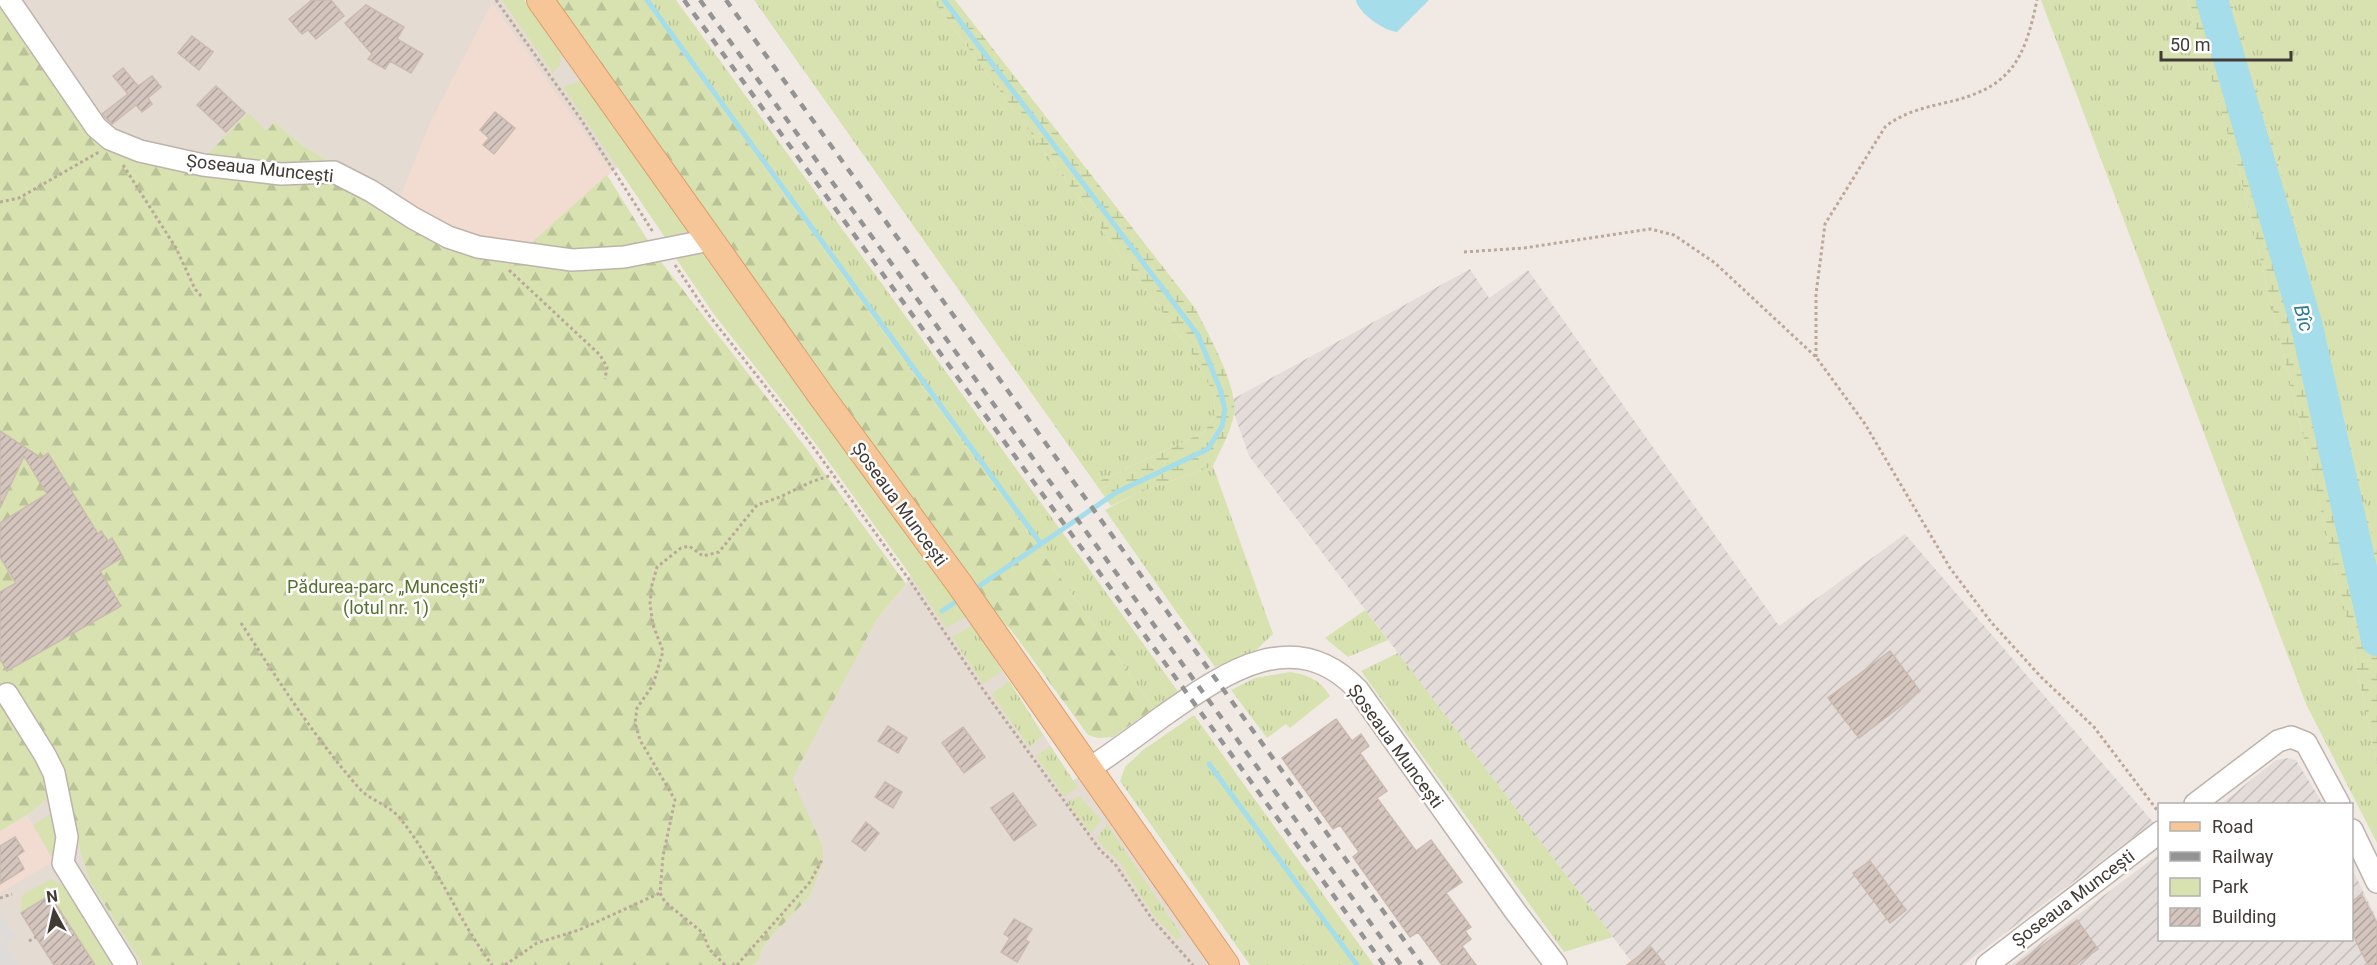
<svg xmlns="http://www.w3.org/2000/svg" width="2377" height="965" font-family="Roboto,sans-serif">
<defs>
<pattern id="industrial-furrows" width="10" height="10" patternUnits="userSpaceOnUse" patternTransform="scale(1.5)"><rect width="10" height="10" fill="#e3dcd9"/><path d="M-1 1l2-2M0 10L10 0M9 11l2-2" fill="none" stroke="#c4bebb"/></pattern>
<pattern id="grass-tufts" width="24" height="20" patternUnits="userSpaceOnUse" patternTransform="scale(1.5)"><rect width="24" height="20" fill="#d7e2b0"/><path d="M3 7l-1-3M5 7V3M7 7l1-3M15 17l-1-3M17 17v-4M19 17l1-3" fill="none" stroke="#bac398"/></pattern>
<pattern id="forest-firs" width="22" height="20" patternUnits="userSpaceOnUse" patternTransform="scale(1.5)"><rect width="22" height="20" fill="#d7e2b0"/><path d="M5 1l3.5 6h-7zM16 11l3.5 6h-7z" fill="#bac398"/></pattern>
<pattern id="wetland-marsh" width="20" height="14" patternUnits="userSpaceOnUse" patternTransform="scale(1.5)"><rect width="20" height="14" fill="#d7e2b0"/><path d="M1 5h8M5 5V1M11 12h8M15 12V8" fill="none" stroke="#bac398"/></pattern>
<pattern id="building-hatch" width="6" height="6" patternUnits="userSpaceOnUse" patternTransform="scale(1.5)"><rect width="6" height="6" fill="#d4c6be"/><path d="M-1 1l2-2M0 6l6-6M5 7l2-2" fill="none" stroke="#aea29b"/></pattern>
</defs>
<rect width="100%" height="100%" fill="#f1eae4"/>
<!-- residential -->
<path fill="#e4dbd3" d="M0,0h524l112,154 -29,21 -114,69 -163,-82 -28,-17 -28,-23 -7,9 -65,29 -44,-11 -51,-21z
M921,554l52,71 100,156 16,-12 137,196h-474l7,-4 2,-10 7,-11 42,-44 13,-49 -32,-68 86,-160 29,-35z
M68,783l12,68 9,29 54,85h-143v-134l27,-16z"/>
<!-- commercial -->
<path fill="#f2dcd1" d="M492,3l120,169 -88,77 -62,-15 -63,-34 32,-79z
M27,815l27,46 -54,32v-62z"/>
<!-- industrial -->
<path fill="url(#industrial-furrows)" d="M1470,269l19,29 39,-28 251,356 126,-92 248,288 -190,143h-329l-385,-509 -15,-43 -1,-14z
M2288,758l8,2 27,44h-102l55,-44z
M2159,854l1,86h192v-71l25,50v46h-366z"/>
<!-- grass -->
<path fill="url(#grass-tufts)" d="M644,0h32l503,693 -25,15z
M754,0h179l255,347 26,47 1,22 -11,16 -109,51z
M2041,0h146l53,174 104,432 33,159v78l-71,-139z
M2231,0h146v551l-86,-346z
M1213,466l60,168 -20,19 -38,14 -110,-157 32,-17z
M1365,610l23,30 -40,17 -23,-19z
M973,625l29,46 -19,13 -31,-47z
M1398,653l215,284 -49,15 -203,-281z
M1290,672c19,3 30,8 40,24l-40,32 -4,-4 -19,14 -36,-48 24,-12z
M1009,681l34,54 -14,12 -37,-53z
M1194,715l180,250h-124l-130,-184 5,-14 18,-17z
M1050,746l28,41 -14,9 -28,-40z
M1079,796l22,24 -10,13 -24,-31z
M1107,824l75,112 -5,4 -23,-24 -35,-55 -14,-12 -8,-11z"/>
<!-- forest -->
<path fill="url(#forest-firs)" d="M0,0l96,137 24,-1 82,24 46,-47 19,18 7,-9 28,23 28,17 132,72 62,15 83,-74 55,88 144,185 100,136 -29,35 -85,160 31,68v14l-13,35 -42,44 -7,11 -2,10 -7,4h-609l-54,-85 -9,-29 -12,-68 -41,32 -27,16z
M556,0h88l510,708 -41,29 -15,1 -10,-3 -77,-105 -22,-22z"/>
<!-- wetland -->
<path fill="url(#wetland-marsh)" d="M933,0h22l240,308c13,26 43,77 39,106 -3,18 -14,36 -21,52l-76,27 -26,13 -16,-23 109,-51 11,-16 -1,-22 -26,-47z
M2187,0h44l60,205 86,346v214l-33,-159 -104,-432z"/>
<!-- green -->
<path fill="#d7e2b0" d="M502,0h22l37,52 -1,13 -7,8z
M581,81l115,153 -28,8 -105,-155z
M700,250l267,366 -21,12 -35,-52 -96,-133 -102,-130 -40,-59z
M50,814l11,27 -7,20 -21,-36z
M51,879c31,14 50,58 67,86h-23l-45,-70 -29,18v-15l3,-4z"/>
<!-- parking -->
<path fill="#dfdbd9" d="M0,912l16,26 -10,6 13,21h-19v-21l4,-3 -4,-7z"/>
<!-- water -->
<path fill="#a5ddea" d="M1356,0h73l-32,32c-13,-1 -39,-19 -41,-32z"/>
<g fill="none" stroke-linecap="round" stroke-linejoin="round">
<!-- stream -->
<path stroke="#a5ddea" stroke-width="5" d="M647,0l394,544
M944,0l254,335 22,54 5,21 -3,16 -14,23 -91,43 -145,99
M942,611l20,-13
M1209,764l148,201"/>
<!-- river -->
<path stroke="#a5ddea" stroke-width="32" d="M2212,0l95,327 70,313"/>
</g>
<!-- building -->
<path fill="url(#building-hatch)" stroke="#cbbaaf" stroke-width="1.5" d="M312,0h19l13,16 -28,23 -8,-9 -6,4 -13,-15z
M366,5l38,22 -7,12 26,15 -12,19 -21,-12 -5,8 -17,-10 4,-5 -27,-31z
M192,36l21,16 -14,18 -21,-17z
M123,68l15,18 14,-10 9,11 -13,11 4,6 -10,8 -6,-7 -24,19 -10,-10 26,-20 -15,-18z
M216,86l29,27 -19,19 -29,-27z
M495,112l20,16 -21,26 -11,-9 6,-7 -9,-8z
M0,431l41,27 7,-5 50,81 3,-3 7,10 4,-3 11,19 -23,14 21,35 -114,65 -7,-12v-67l16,-9 -16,-26v-34l47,-29 -23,-38 -24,52z
M1890,651l30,40 -61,47 -31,-40z
M1336,719l16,22 9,-7 8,12 -9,7 27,38 -10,7 39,53 15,-11 31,42 -16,11 25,34 -6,4 6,8 -9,7 14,19h-34l-24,-33 -8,5 -57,-80 6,-5 -19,-27 -7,4 -51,-71z
M888,726l19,12 -9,15 -20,-12z
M963,727l22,30 -21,16 -22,-30z
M885,782l17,10 -9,16 -18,-11z
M1013,793l23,32 -22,16 -23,-33z
M866,822l13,11 -14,18 -13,-10z
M15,837l9,14 -7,5 7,13 -24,15v-38z
M1870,861l36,49 -16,13 -37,-50z
M50,895l45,70h-41l-18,-28 -15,-24z
M2362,895l15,28v42h-9l-16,-32v-32z
M1014,919l18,10 -7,11 4,2 -12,20 -16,-10 9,-14 -6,-4z
M2077,920l21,29 -23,16h-59z
M1651,947l14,18h-38z"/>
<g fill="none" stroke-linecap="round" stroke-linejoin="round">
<defs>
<path id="minor" d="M9,0l87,127 14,12 30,12 63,14 78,9 53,-2 37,19 42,27 35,19 30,10 94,13 52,-3 86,-17
M7,694l38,61 9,18 13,64 -4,26 63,102
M1089,769c25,-17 50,-35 74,-53 60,-42 131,-94 195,-26l157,221 41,54
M2195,804l83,-63 13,-4 15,6 33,61
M2352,830l25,52
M1987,965l173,-133"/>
<path id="major" d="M540,0l282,397 136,185 268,383"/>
</defs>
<!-- minor casing -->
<use href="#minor" stroke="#beb3ab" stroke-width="24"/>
<!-- major casing -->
<use href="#major" stroke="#d99e6a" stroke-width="28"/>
<!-- path -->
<path stroke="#bca89a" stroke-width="3" stroke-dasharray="3 3" stroke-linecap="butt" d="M496,0l84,118 73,114
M123,165l53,83 19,41 7,8
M0,202l19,-4 80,-46
M1464,252l60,-4 126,-19 24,6 41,28 101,94 49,67 85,144 41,54 50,55 53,50 66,87
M675,265l33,49 100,126 100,138 76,113 116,159 15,14 37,55 41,46
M509,270l91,85 7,12 -2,12
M1816,357v-63l9,-70 60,-97c17,-14 38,-19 59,-24 65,-14 80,-40 93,-103
M241,623c37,57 73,114 118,165 10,12 30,17 40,29 37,46 58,101 93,148
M0,898l12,-4
M29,941l7,-4
M505,965l32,-22 42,-13 81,-37
M725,965l-16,-16 -6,-16 -38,-31 -5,-9 3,-37 12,-56 -35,-60 -5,-17 2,-15 16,-23 10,-34 -10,-26 -3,-21 2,-19 5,-18 24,-19 8,-2 14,10 16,-4 38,-47 23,-8 31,-15 21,-7
M737,965l73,-83 13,-24"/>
<!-- minor -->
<use href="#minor" stroke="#fff" stroke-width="21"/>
<!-- major -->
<use href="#major" stroke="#f6c698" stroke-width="26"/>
<!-- rail -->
<path stroke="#949494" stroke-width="4.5" stroke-dasharray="8 8" stroke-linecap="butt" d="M684,0l700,965
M700,0l701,965
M726,0l696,965"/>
</g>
<g text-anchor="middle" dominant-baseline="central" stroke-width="5" stroke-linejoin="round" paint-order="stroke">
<!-- street labels -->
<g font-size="18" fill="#423a35" stroke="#fff">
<text transform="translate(260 168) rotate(6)">Șoseaua Muncești</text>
<text transform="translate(900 504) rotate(54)">Șoseaua Muncești</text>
<text transform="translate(1396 746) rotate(54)">Șoseaua Muncești</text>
<text transform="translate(2073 898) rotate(-37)">Șoseaua Muncești</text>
</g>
<!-- park labels -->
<g font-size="18" fill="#556f2d" stroke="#fff">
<text x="386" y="586">Pădurea-parc „Muncești”<tspan x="386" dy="21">(lotul nr. 1)</tspan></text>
</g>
<!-- water labels -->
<g font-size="20" font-style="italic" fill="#317d8f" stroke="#fff">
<text transform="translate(2304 318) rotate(75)">Bîc</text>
</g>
</g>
<!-- legend -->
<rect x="2158" y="803" width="195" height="138" fill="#ffffff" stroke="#b3b0ae" stroke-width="1.5"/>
<rect x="2170" y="822" width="30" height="9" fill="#f6c698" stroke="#b3b0ae" stroke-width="1.5"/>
<text x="2212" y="833" font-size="18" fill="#423a35">Road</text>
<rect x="2170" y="852" width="30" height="9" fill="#949494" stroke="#b3b0ae" stroke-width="1.5"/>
<text x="2212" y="863" font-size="18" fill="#423a35">Railway</text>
<rect x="2170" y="878" width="30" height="18" fill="#d7e2b0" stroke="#b3b0ae" stroke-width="1.5"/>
<text x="2212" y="893" font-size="18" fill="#423a35">Park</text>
<rect x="2170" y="908" width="30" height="18" fill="url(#building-hatch)" stroke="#b3b0ae" stroke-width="1.5"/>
<text x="2212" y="923" font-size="18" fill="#423a35">Building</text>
<!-- north arrow -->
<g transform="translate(54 911) rotate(352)" stroke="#ffffff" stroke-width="4.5" paint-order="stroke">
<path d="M0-4.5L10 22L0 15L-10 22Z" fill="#423a35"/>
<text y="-9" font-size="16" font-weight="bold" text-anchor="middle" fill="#423a35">N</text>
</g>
<!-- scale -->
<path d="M2161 51v9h130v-9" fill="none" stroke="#423a35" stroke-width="3"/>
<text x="2170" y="51" font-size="18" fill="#423a35" stroke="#ffffff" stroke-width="4.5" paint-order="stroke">50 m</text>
</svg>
